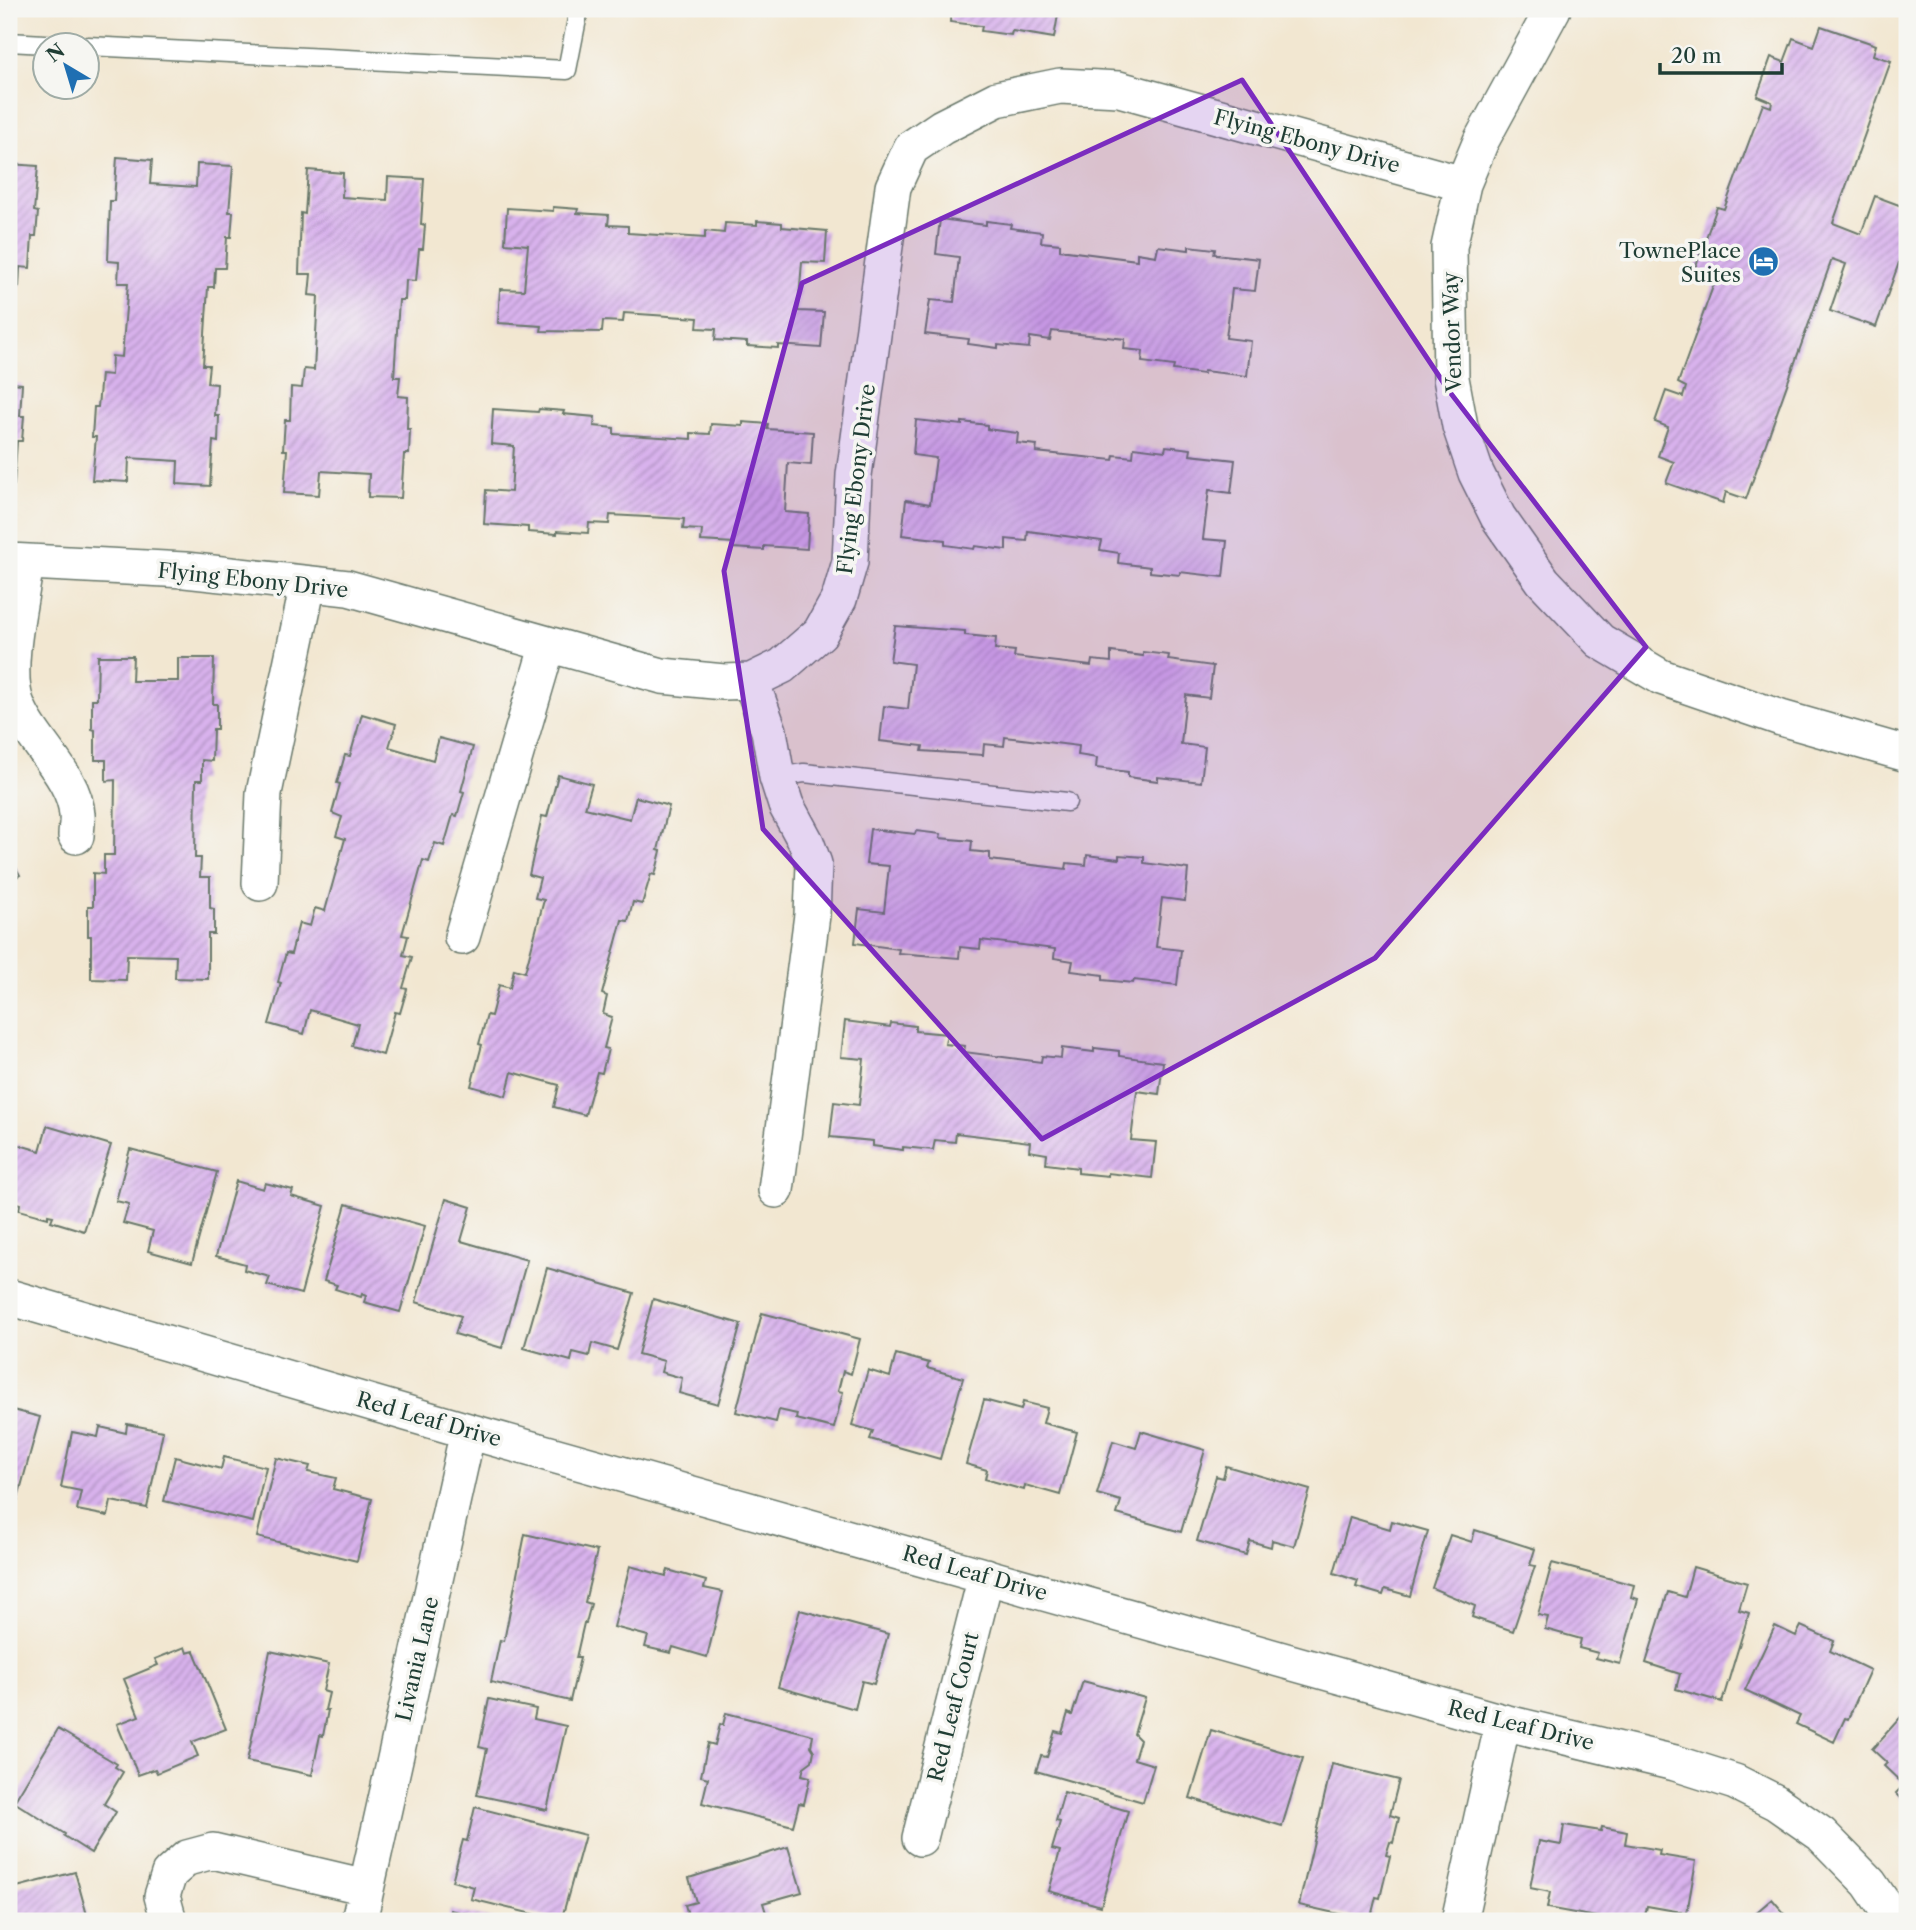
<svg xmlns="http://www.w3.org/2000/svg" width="1916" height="1930" font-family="'Libre Caslon Text',serif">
<defs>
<pattern id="building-hatch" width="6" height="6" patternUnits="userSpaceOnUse" patternTransform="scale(1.75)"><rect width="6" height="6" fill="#d9b2ed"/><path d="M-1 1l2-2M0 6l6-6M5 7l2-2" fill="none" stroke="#af92c1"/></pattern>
</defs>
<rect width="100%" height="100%" fill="#f6f6f2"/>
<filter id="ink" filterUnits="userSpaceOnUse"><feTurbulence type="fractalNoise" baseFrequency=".0143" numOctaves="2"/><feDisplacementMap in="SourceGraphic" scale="14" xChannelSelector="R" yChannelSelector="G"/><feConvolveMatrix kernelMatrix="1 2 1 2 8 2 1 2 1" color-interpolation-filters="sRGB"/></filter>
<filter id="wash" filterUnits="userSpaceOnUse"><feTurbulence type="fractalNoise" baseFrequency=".00686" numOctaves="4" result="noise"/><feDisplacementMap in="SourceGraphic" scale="28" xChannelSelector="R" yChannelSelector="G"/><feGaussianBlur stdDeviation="1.57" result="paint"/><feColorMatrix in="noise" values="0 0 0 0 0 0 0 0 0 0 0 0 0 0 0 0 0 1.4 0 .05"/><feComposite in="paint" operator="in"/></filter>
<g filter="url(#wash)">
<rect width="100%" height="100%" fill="#f2e7d1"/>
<g id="blocks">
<!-- building -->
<path fill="url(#building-hatch)" d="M945,9h114l-5,29 -42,-7 -1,4 -30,-4 1,-5 -32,-4 1,-11z
M1821,26l55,19 -3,10 18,6 -58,162 28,11 14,-38 32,12v32l-31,87 -46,-16 16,-47 -14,-5 -86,240 -20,-7 -3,11 -57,-20 8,-21 -16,-6 10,-29 -13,-5 11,-31 17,6 3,-10 -8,-4 37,-102 -22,-7 24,-67 7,2 39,-105 8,3 1,-5 -15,-6 14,-39 13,5 9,-24 21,8z
M117,157l35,3 -2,24 46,3 1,-23 36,2 -4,46h4l-2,25h-4l-2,31h-10l-1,19h-6l-5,78h6l-2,18 10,1 -2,32h4l-1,26 -5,-1 -3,45 -33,-2 1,-23 -49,-3 -1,24 -36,-2 4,-43h-4l2,-30h4l3,-33 10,1 1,-19 10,1 6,-74h-10l1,-21 -11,-1 2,-60h4z
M9,164l29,2 -4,45 4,1 -2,24h-4l-2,32 -10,-1 -1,20h-7l-1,27h-2z
M308,170l35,3 -1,24 45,3 1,-23 36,2 -3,45 4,1 -2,24h-4l-3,32 -10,-1 -1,20h-6l-5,77h6l-2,19 10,1 -1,32h3l-1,25h-5l-3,44 -33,-1 1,-23 -48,-3 -2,24 -35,-2 3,-43h-4l2,-30h5l1,-33 11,1 2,-19 10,1 4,-74 -9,-1 2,-21h-12l2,-61 4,1z
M553,207l25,2 -1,4 32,2 -1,10 20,1v7l77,5v-7l19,2 1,-10 32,2v-4l25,2v4l45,4 -2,32 -23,-1 -4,49 26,1 -3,36 -43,-3v3l-31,-2v-4l-32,-2 1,-11 -19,-1 1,-10 -74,-5 -1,9 -20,-1 -1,11 -61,-1 1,-5 -44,-3 2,-34 24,1 4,-45 -23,-2 2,-35 46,3z
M940,219l46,6v-4l25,3 -1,4 32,4 -1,10 19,2v6l77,10v-7l19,3 2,-10 31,4v-4l26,3 -1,5 45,5 -4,32 -23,-2 -6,49 25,3 -4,35 -43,-5 -1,3 -30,-4 1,-4 -32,-4 1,-11 -19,-2 1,-10 -73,-8 -2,9 -20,-3 -1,11 -31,-3v3l-30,-4 1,-5 -44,-5 5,-34 24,2 5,-45 -23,-3z
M9,364h4l-1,19 10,1 -2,32h4l-2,25h-5l-3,44h-5z
M493,409l45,3 1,-3 25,2 -1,3 32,3 -1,9 20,2v6l77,5v-6l19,1 1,-10 32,2v-4l25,2 -1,5 46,3 -2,33 -23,-2 -3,49 24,2 -2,35 -43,-3v4l-31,-2 1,-5 -33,-2 1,-11 -19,-1 1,-10 -74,-4 -1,9 -20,-1 -1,10 -31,-2v3l-29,-2v-5l-44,-3 2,-34 25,2 3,-46 -23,-2z
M916,420l46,5v-3l25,3v4l31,4 -1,10 20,2 -1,7 77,8 1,-5 19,2 1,-10 31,4 1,-5 25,3 -1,6 45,5 -4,33 -22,-3 -6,49 24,2 -4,36 -43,-5v3l-30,-3v-5l-32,-4 1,-10 -19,-3 2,-9 -74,-10 -1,10 -21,-2v11l-31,-4 -1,3 -29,-4v-5l-43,-5 4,-35 24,4 6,-46 -23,-3z
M895,626l70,5v4l31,3 -1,11 20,2 -1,6 77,9 1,-6 19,2v-10l32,4v-4l26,3 -1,5 45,6 -4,32 -23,-3 -5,49 24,3 -4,35 -43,-5v4l-30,-4v-5l-32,-4 1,-10 -19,-3 1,-9 -74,-9 -1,9 -20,-2 -1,11 -61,-4 1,-5 -43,-5 4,-35 24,3 5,-45 -23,-3z
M98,656h35l-1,25h46v-23h36l-1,46h4v25h-4l-1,32 -10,-1v20h-6l-1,78h6l-1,19h10v31l4,1v25h-6v45l-33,-1 1,-22 -49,-1 -1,25 -35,-1v-43h-3v-30h5v-33l11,1v-19h10l1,-75 -9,1v-21h-11v-30l-3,-1v-30h5z
M362,714l34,10 -7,23 44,13 6,-22 34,9 -12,44 3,1 -7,24 -4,-1 -9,31 -9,-3 -6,19 -6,-2 -21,75 6,1 -5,19 9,2 -9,31 4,1 -7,24 -5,-1 -12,43 -31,-9 6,-22 -48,-14 -6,24 -35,-10 12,-41 -3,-1 8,-29 5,1 8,-31 11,3 5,-18 10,3 20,-72 -9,-3 6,-19 -10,-4 8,-29 -3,-1 8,-28 5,1z
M558,775l34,9 -7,24 45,11 6,-22 33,9 -11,44 3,1 -6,24 -4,-1 -9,30 -9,-2 -5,19 -6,-1 -20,74 5,2 -4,18 9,3 -8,31 4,1 -6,24 -5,-1 -12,43 -31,-8 5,-22 -47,-13 -6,24 -35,-10 11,-41 -3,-1 8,-29 4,1 8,-31 11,3 4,-19 11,3 19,-72 -9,-2 5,-20 -11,-3 13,-59 5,1z
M870,829l45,5 1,-3 25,3 -1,4 32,3 -1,10 19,2v7l76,9 1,-6 19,2 1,-10 32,4v-4l25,2v6l44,6 -3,32 -23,-3 -6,49 25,3 -4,35 -43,-5 -1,3 -30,-3v-5l-32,-4 2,-10 -19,-3 1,-9 -74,-9 -1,9 -20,-2 -1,11 -61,-5 1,-4 -44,-6 4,-34 25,3 5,-46 -23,-2z
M9,855l11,20 -11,6z
M845,1021l45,6 1,-4 24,3v5l32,3 -2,10 20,2 -1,6 77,10 1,-6 19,2 1,-10 32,4v-4l25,3v5l44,6 -4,32 -22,-3 -6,49 25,2 -4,36 -44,-5v3l-30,-3v-5l-32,-4 1,-10 -18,-3 1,-9 -74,-9 -1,9 -20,-2 -2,10 -30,-3v3l-30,-4v-5l-43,-4 4,-35 25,3 5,-46 -23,-2z
M47,1126l64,19 -27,86 -33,-10 2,-5 -5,-1v3l-29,-8 1,-6 -11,-3v-34l7,-23 24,7z
M130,1149l87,23 -25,91 -44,-12 5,-20 -30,-8 6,-19 -13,-3z
M236,1181l27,8 2,-6 28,7 -2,6 34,10 -24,88 -34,-9 3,-8 -26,-7 1,-6 -29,-8z
M446,1199l25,8 -10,34 66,19 -25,88 -47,-14 6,-18 -45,-14z
M346,1204l79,22 -25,86 -36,-10 2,-6 -4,-2 -1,3 -26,-8 2,-4 -13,-4z
M547,1268l87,25 -17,57 -25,-7 -3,13 -16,-4 -2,9 -47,-13z
M653,1299l88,25 -23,80 -39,-11 3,-15 -21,-6 3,-11 -26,-7z
M762,1313l98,26 -9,35 -8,-3 -5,20 5,1 -9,36 -38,-9 1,-5 -18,-4 -3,12 -40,-10z
M896,1354l33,9 -2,5 36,10 -23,81 -70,-20 3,-8 -21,-6 16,-55 22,7z
M984,1400l37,10 2,-8 24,6 -4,15 34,9 -17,63 -35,-10 -1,5 -39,-11 2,-9 -21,-6z
M9,1409l31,8 -30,110h-1z
M127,1424l36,7 -16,77 -36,-7 -3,15 -31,-6 4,-19 -20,-4 11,-55 26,5 2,-10 26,6z
M1141,1431l64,19 -24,82 -64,-18 4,-13 -24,-7 16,-53 23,7z
M175,1457l46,12 3,-12 42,10 -13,55 -89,-21z
M276,1458l34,8 -2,6 28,6 -3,11 39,10 -15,62 -100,-24z
M1226,1466l84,24 -16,56 -22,-6 -1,7 -21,-6 -4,14 -49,-14 19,-65 7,2z
M1350,1517l40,12 2,-8 36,10 -18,65 -25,-7 -2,6 -27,-8 2,-6 -24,-8z
M1475,1530l60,19 -5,16 5,1 -22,65 -41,-14 3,-11 -43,-18 18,-53 22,7z
M525,1534l72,17 -12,51 6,2 -5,19h-2l-8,35h4l-10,43 -79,-19 9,-42 4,1z
M1552,1563l82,22 -3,12 7,2 -18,65 -24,-6 2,-5 -19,-5 2,-9 -36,-10 3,-12 -10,-2z
M630,1566l36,10 2,-6 38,11 -2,7 19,4 -16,65 -34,-10 -2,6 -26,-6 3,-11 -34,-9z
M1693,1567l54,16 -8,27 10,3 -27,89 -46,-13 4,-15 -34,-11 22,-71 17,5z
M800,1610l88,24 -14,50 -12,-3 -7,28 -77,-22z
M1775,1626l21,10 5,-10 33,15 -4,10 40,19 -22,49 -3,-1 -11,24 -38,-18 4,-8 -55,-26z
M185,1647l2,6 7,-2 32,78 -34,13 6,14 -41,17 -2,-4 -17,6 -21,-51 22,-8 -15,-37 34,-14 -3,-6z
M270,1651l59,13 -6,27 6,2 -4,17h3l-5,26 -3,-1 -8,40 -65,-14z
M1083,1681l62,17 -11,36 6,6 -6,19 20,6 -11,37 -107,-31 5,-15 6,1 8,-26 7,2 6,-20 4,2z
M489,1699l47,10 -2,10 32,7 -19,84 -70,-15 10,-46 -8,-2z
M1907,1710v94l-11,-11 8,-8 -20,-19 3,-3 -15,-14z
M726,1713l87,22 -2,11 3,5 -2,10 -8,6 -2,8 8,2 -6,27 -5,-1 -6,23 -91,-23 6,-25 -7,-2 7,-33 7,2 5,-21 3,1z
M58,1729l59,35 -2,3 8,5 -19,32 12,8 -25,41 -27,-17 1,-2 -51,-32z
M1211,1730l92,28 -21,68 -92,-28z
M1332,1764l67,16 -9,35 9,3 -6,25 -3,-1 -4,13 4,1 -10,42 -4,-1 -6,24 -71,-16z
M1064,1792l64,19 -27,95 -52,-15 11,-40 -8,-2 8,-27 -4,-1z
M475,1807l110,28 -24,86 -90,-22 3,-12 -22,-6 11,-41 4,1z
M1564,1825l37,6 1,-4 25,5 -2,12 35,6 -1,5 37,6 -9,52 -40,-7 -3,15h-26l-71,-13 3,-16 -20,-4 9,-47 22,4z
M788,1847l14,45 -39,11 4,13 4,-2 2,7h-83l-5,-16 11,-3 -7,-24z
M75,1872l12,43 -21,6h-57v-32z
M1772,1899l19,22 6,-5 5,5h-56z
M450,1910l46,10v1h-48z"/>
</g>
</g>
<g filter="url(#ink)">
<use href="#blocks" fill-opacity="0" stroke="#69786b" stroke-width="2"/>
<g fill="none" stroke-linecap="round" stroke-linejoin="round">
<defs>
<path id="lane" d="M9,42l71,4
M88,46l479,24 12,-61
M777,777l27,-4 263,29"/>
<path id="street" d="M1553,9l-72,132 -18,43 -14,63 2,131 9,48 16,47 22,44 45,64 57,60 61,36 120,41 126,36
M9,561l176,9 163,18 314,88 62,6 27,-1 31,-15 38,-33 19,-34 11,-37 4,-87 39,-288 18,-39 31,-21 55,-28 63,-13 59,3 344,95
M26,563c-5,36 -22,105 -10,139 13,38 59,73 61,113 1,7 -1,14 -1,21
M751,681l18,50 8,46 9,28 20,37 8,22 -2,51 -36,275
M260,883l4,-90 44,-209
M462,937l86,-293
M9,1297l459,134 1035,291 172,41 60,19 40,20 46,32 48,49 26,38
M920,1838l66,-262
M169,1921l-7,-25 7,-22 18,-16 26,-7 153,36
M359,1921l109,-490
M1459,1921l44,-199"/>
</defs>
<!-- lane casing -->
<use href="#lane" stroke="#69786b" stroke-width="21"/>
<!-- street casing -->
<use href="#street" stroke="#69786b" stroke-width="38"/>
<!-- lane -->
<use href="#lane" stroke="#fff" stroke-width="18"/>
<!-- street -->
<use href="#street" stroke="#fff" stroke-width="35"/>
</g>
</g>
<!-- marked area -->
<path fill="#7b2cbf" fill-opacity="0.2" stroke="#7b2cbf" stroke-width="5" stroke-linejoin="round" d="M1242,80l207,311 197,256 -271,311 -333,181 -279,-310 -39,-258 78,-288z"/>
<!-- icons -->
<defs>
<symbol id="hotel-disc" viewBox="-11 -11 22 22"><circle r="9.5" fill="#1f6fb2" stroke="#f6f6f2"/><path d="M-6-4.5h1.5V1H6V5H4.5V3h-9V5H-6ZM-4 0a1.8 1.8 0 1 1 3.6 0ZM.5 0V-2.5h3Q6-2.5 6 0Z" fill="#fff"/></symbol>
</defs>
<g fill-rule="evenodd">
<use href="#hotel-disc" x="1746" y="244" width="35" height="35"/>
</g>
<g text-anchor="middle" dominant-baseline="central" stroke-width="7" stroke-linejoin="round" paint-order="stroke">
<!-- street labels -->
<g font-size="21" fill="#1f3d34" stroke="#f6f6f2">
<text transform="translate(1307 141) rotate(15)">Flying Ebony Drive</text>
<text transform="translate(1452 332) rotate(-92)">Vendor Way</text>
<text transform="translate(856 479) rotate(-83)">Flying Ebony Drive</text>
<text transform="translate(253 580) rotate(6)">Flying Ebony Drive</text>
<text transform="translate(429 1419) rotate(16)">Red Leaf Drive</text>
<text transform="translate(975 1573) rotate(16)">Red Leaf Drive</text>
<text transform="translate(417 1659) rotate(-77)">Livania Lane</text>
<text transform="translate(953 1707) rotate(-76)">Red Leaf Court</text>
<text transform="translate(1521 1725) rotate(14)">Red Leaf Drive</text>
</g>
<!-- poi labels -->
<g font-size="21" fill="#1f3d34" stroke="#f6f6f2" text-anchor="end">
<text x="1741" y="250">TownePlace<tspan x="1741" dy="24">Suites</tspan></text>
</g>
</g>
<!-- margin -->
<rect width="1916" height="1930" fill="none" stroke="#f6f6f2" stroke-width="35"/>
<!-- north arrow -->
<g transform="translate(66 66) rotate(322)"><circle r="33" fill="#f6f6f2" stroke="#a0aca6" stroke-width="2"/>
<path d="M0-5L12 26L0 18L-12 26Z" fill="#1f6fb2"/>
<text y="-10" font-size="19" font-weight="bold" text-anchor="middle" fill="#1f3d34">N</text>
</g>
<!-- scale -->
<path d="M1660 63v10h122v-10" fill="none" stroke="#1f3d34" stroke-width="3.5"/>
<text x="1671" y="63" font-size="21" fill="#1f3d34" stroke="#f6f6f2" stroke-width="5" paint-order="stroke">20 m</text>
</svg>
